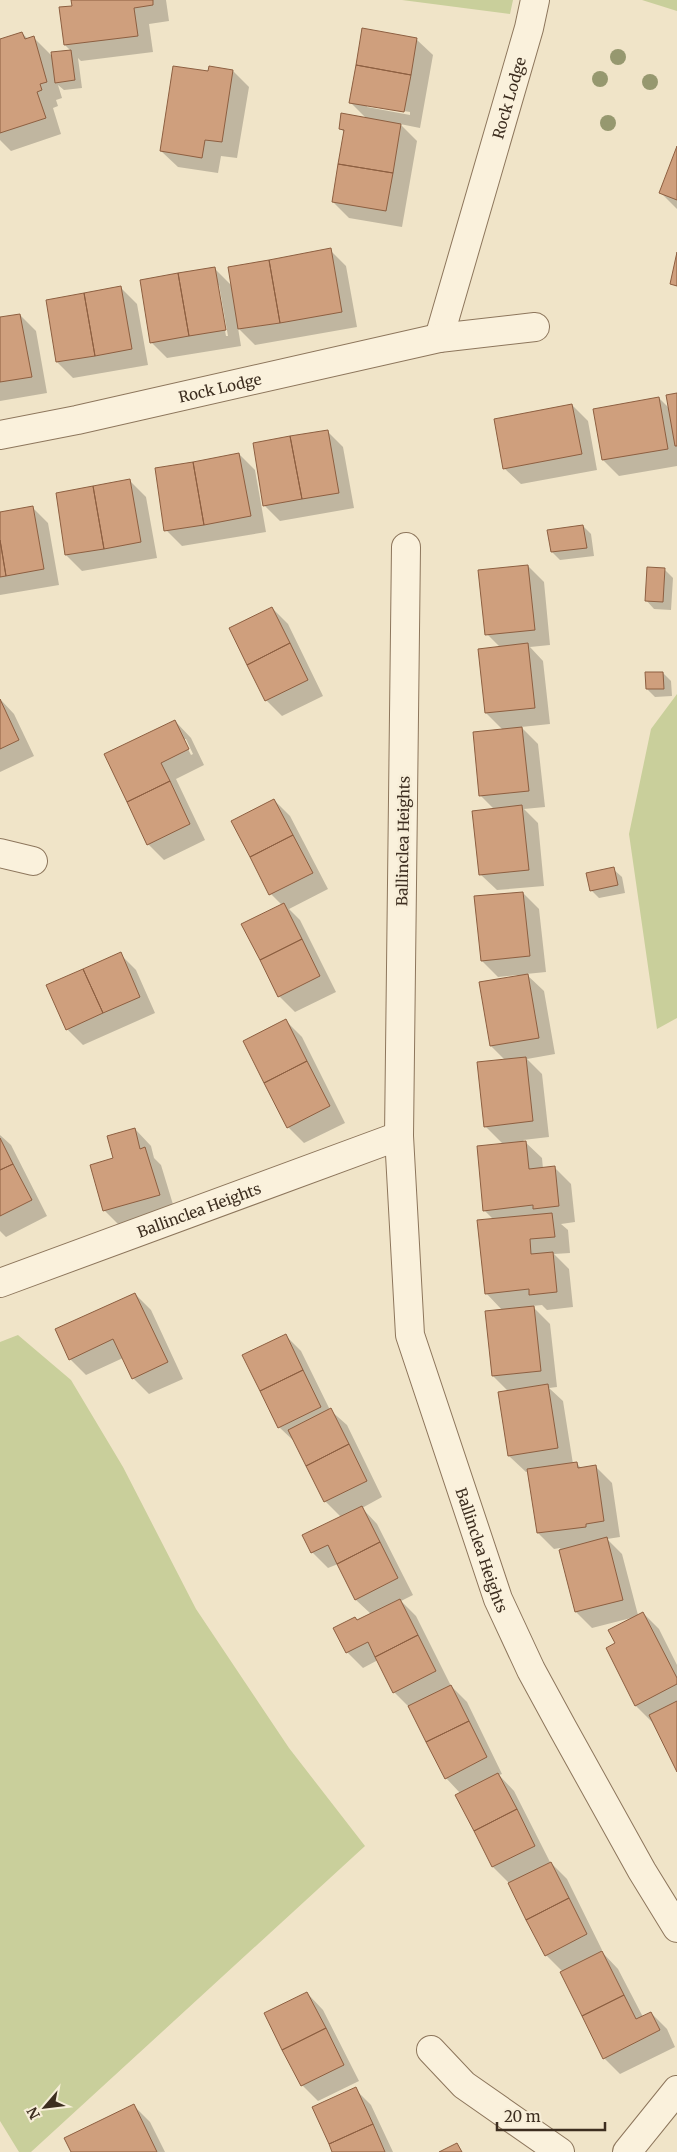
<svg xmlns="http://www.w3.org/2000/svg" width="677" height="2152" font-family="Merriweather,serif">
<rect width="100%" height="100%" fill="#f0e4c8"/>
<!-- green -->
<path fill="#c9cf9b" d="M402,0h111l-3,14z
M642,0h35v11z
M677,694v324l-20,11 -28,-195 22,-105z
M18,1335l53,45 52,87 73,142 93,139 76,98 -334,306h-12l-19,-31v-779z"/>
<!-- shadow -->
<path fill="#0003" fill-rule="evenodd" d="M71,0h95l3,21 -20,3 4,28 -72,9 -3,-3 4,30 -18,2 -6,-5 4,13 -6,2 2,6 -5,2 8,26 -50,17 -11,-11v-100l22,-7 6,6 6,-1 18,18 19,-5 -6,-6 -4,-37 12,-1z
M416,39l17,16 -13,73 -20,-4 17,17 -15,86 -53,-9 -16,-16 12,-69 -5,-5 27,-9 -17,-17zM367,105l43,7v3l-43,-8z
M233,71l16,16 -12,71 -16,-2 -3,17 -40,-6 -17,-16 48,-79z
M677,150v59l-16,-16z
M330,250l16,16 11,61 -102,18 -17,-17 3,18 -74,12 -16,-16 63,-74 18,18zM217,285h2l9,51h-2z
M121,288l16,16 11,61 -75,13 -16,-16z
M20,315l16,16 11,62 -47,8v-83z
M677,394v72l-58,10 -16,-16 56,-62 11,11z
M572,405l16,16 9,49 -76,14 -17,-16z
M327,431l16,16 11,61 -74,13 -16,-16z
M239,454l16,16 11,62 -84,14 -16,-16z
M130,481l16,16 11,61 -75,13 -16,-16z
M32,507l16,16 11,62 -59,10v-82z
M583,526l8,8 3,22 -34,4 -8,-8z
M528,566l16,16 6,63 -20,2 13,14 7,63 -29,3 17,17 7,63 -21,2 14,14 6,63 -47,4 -17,-16 14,-65 -13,-13 -7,-63 29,-3 -17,-17 14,-66 -13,-13z
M665,570l8,8 -2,32 -17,-1 -8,-9z
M272,608l16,16 35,72 -41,20 -16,-16z
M663,673l8,8 1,15 -17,1 -8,-8z
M0,699l14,15 20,42 -34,16z
M175,721l16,17 13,27 -28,14 29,61 -41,20 -16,-16 -42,-89zM183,739h3l7,15 -2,1z
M274,800l16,16 38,73 -39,20 11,11 36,72 -41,20 -16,-16 3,-91 -11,-11 -38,-73z
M613,869l9,8 3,16 -26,5 -8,-8z
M523,893l16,16 7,63 -20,2 18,17 11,63 -28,5 15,15 7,63 -26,3 19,18 1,11 12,-1 16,16 4,38 -14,2 7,6 2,23 -16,1 15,15 4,38 -26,3 -5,-5 -10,1 18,18 7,63 -8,1 14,13 10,63h4l5,5 14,-2 16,16 8,54 -13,2 15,15 16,61 5,-2 16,16 18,36v104l-25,-47 -16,-16 -29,-57 9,-5 15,-26 -39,10 -16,-16 -16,-64 -6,1 -16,-16 -9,-62 -3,1 -17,-16 -1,-65 -15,-15 10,-65 -17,-18 8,-73 -10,-10 19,-66 -18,-18 20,-66 -14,-14 27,-69 -1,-2 -19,2 -16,-16z
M120,954l16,16 19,43 -72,32 -16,-16z
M286,1021l16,16 43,86 -41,20 -16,-16z
M135,1129l16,17 3,12 7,7 14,46 -54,16 -16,-16 -14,-45 24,-7z
M0,1135l11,10 36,71 -41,21 -6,-6z
M135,1294l16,16 32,69 -34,15 -16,-16 -10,-20 -37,17 -16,-16z
M285,1335l16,16 29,59 17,15 35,72 -20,11 15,16 36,71 -12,6 15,15 35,70 16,16 35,72 -3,1 15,16 36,71 17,17 35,71 -1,1 17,18 25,48 8,-4 16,16 8,18 -55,27 -16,-16 -41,-86 -17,-17 -37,-72 -16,-16 -36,-71 4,-2 -15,-16 -36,-70 -16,-16 -16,-32 -15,8 -16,-16 24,-38 -15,-14 -18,-36 -10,4 -16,-16 29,-35 -16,-16 -29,-58 -17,-16z
M307,1993l16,17 36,71 -41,20 -16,-16z
M355,2089l16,16 22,47h-59z
M134,2106l16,16 15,30h-93z"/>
<!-- building -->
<path fill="#cf9f7d" stroke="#8d5f41" d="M71,0h82v5l-19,3 4,28 -74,9 -5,-38 13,-1z
M362,28l55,10 -6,37 -55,-10z
M22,32l3,7 9,-3 13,46 -7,2 2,6 -5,2 9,26 -46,15v-94z
M71,50l4,30 -20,3 -4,-31z
M356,65l55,10 -7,37 -55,-9z
M173,66l35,5 1,-5 24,4 -11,72 -17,-2 -3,18 -42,-7z
M341,113l60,11 -8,49 -55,-9 6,-34 -5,-1z
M677,146v54l-18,-7z
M338,164l55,9 -7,38 -54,-9z
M331,248l11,64 -62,11 -11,-63z
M677,252v34l-7,-2z
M269,260l11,63 -42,6 -10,-62z
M215,267l11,63 -37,6 -11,-63z
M178,273l11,63 -39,7 -10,-63z
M121,286l11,63 -37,7 -11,-63z
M84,293l11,63 -39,6 -10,-62z
M20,314l12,63 -32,5v-65z
M677,393v53h-2l-9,-51z
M659,397l9,52 -66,11 -9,-51z
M572,404l10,50 -79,15 -9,-50z
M328,430l11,63 -37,6 -12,-63z
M290,436l12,63 -39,7 -10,-63z
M239,453l12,63 -47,9 -11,-63z
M193,462l11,63 -40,6 -9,-63z
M130,479l11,63 -37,7 -11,-63z
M93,486l11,63 -39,6 -9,-62z
M33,506l11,63 -38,7 -6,-36v-28z
M583,525l4,23 -36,4 -4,-22z
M0,540l6,36 -6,1z
M528,565l7,65 -50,5 -7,-65z
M647,567l18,1 -2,34 -18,-1z
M272,607l18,36 -43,22 -18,-37z
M290,643l18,37 -43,21 -18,-36z
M528,643l7,65 -50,5 -7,-64z
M645,672h18l1,17h-18z
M0,699l19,41 -19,9z
M175,720l14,29 -28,14 9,18 -43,21 -23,-48z
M522,727l7,64 -50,5 -6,-64z
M170,781l20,43 -43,21 -20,-43z
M274,799l19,36 -43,22 -19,-36z
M522,805l7,65 -50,5 -7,-64z
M293,835l20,38 -44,22 -19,-38z
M614,867l4,18 -28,6 -4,-18z
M523,892l7,64 -49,5 -7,-65z
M284,903l18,36 -42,21 -19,-36z
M302,939l18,37 -42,21 -18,-37z
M121,952l19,45 -37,16 -20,-44z
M83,969l20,44 -37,17 -20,-45z
M528,974l11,64 -49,8 -11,-64z
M286,1019l21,42 -43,22 -21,-42z
M526,1057l7,64 -49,6 -7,-65z
M307,1061l23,45 -43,22 -23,-45z
M135,1128l5,21 5,-2 15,48 -57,16 -13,-46 23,-7 -6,-22z
M0,1138l13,26 -13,6z
M526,1141l3,28 26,-3 4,40 -26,3v-4l-50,6 -6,-65z
M13,1164l19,36 -32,16v-46z
M552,1213l3,24 -25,2 1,15 22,-2 4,40 -28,3v-6l-44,5 -8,-74z
M135,1293l33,69 -36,17 -19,-40 -44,21 -14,-31z
M534,1306l7,65 -49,5 -7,-65z
M286,1334l17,36 -43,21 -18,-36z
M303,1370l18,37 -43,21 -18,-37z
M548,1384l10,64 -50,8 -10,-64z
M331,1408l18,36 -43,22 -18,-36z
M349,1444l18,37 -43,21 -18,-36z
M577,1462l1,6 18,-3 8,56 -18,3v3l-49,6 -10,-64z
M362,1506l18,36 -43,22 -9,-19 -17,8 -9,-18z
M607,1537l16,63 -48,12 -16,-62z
M380,1542l18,36 -43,22 -18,-36z
M400,1599l18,36 -43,22 -7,-15 -22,11 -13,-25 22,-11 2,3z
M643,1612l34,66v6l-42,22 -29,-58 9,-5 -7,-13z
M418,1635l18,36 -43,22 -18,-36z
M451,1685l18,36 -43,21 -18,-36z
M677,1701v71l-28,-57z
M469,1721l18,36 -42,22 -19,-37z
M498,1773l19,36 -43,22 -19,-36z
M517,1809l18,37 -43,21 -18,-36z
M551,1862l18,36 -43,22 -18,-37z
M569,1898l18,36 -42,22 -19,-36z
M602,1951l22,44 -42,21 -22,-44z
M307,1992l19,36 -44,22 -18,-37z
M624,1995l12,24 15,-7 9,18 -57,29 -21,-43z
M326,2028l18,37 -43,21 -19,-36z
M356,2087l17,37 -44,20 -17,-37z
M134,2104l23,48h-86l-7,-14z
M373,2124l12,28h-53l-3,-8z
M457,2143l5,9h-23z"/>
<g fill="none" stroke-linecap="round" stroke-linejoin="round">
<defs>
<g id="minor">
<path id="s1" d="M439,338l90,-310 6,-28"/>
<path id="s2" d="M0,435l77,-15 362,-82 96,-11"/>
<path id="s3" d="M406,547l-7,589 11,199 88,264 33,71 31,57 80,144 35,57"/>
<path d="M0,853l33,8"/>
<path id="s4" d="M0,1283l399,-147"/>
<path d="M431,2050l33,35 96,67"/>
<path d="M627,2152l50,-62"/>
</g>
</defs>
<!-- minor casing -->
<use href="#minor" stroke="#8d765c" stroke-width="30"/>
<!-- minor -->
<use href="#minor" stroke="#faf1dc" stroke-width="28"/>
</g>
<!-- trees -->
<g fill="#96986f">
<circle cx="618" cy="57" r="8"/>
<circle cx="600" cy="79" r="8"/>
<circle cx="650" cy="82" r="8"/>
<circle cx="608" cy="123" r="8"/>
</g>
<g text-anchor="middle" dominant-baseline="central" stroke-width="5" stroke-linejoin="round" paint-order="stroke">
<!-- street labels -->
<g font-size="15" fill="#3d2e20" stroke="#f7eed8">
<text stroke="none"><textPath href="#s1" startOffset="250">Rock Lodge</textPath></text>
<text stroke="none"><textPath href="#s2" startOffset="225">Rock Lodge</textPath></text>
<text transform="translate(403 841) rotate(-89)">Ballinclea Heights</text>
<text stroke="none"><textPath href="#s4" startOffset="212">Ballinclea Heights</textPath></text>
<text stroke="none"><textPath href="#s3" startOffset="1015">Ballinclea Heights</textPath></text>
</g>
</g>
<!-- north arrow -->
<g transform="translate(45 2107) rotate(242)" stroke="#f7eed8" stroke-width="4" paint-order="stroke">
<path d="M0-4L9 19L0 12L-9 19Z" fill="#3d2e20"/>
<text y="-8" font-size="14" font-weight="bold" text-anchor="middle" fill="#3d2e20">N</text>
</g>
<!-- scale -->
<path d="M497 2122v8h108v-8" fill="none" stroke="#3d2e20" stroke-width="2.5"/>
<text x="504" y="2122" font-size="15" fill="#3d2e20" stroke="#f7eed8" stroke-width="4" paint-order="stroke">20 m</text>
</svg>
